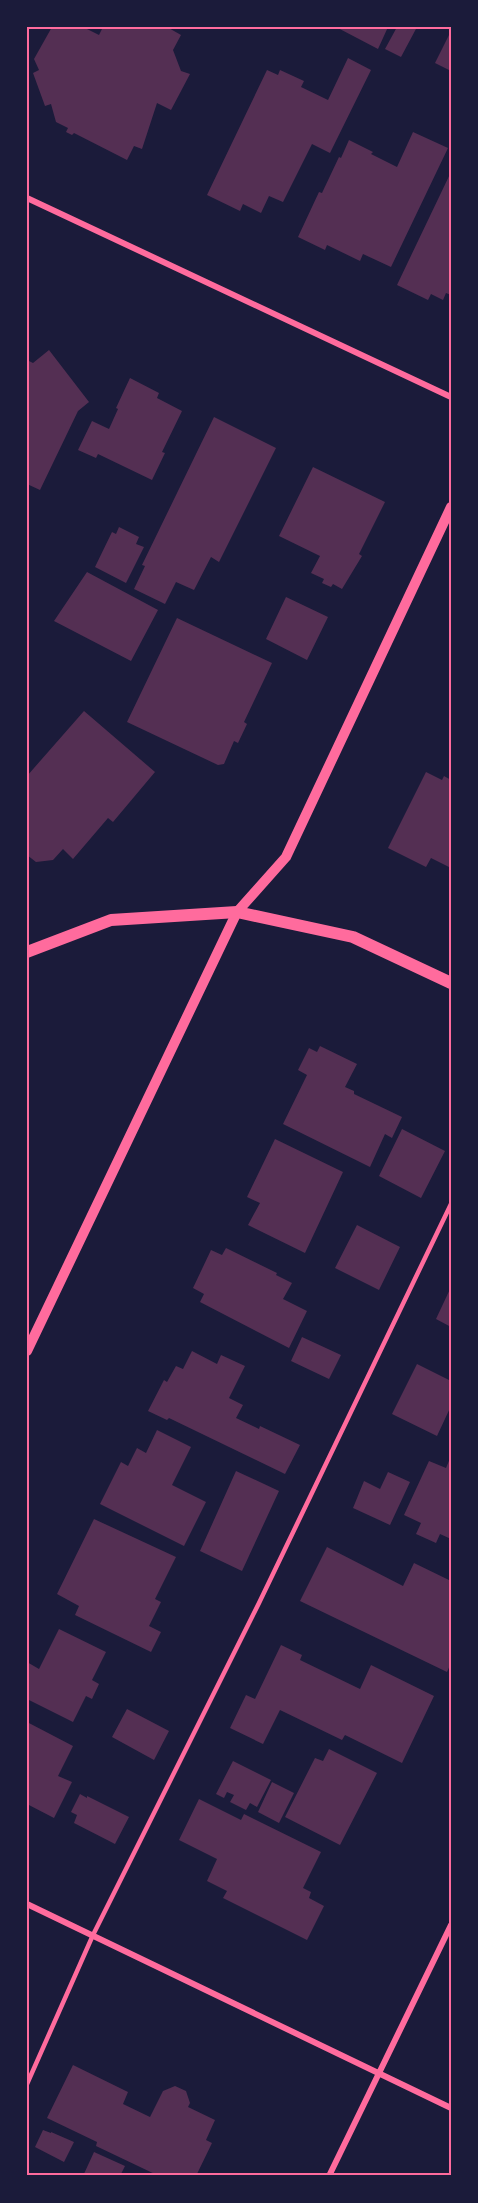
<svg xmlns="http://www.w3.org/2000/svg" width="478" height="2203" font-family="'Work Sans',sans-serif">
<rect width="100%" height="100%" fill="#1b1b3a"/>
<!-- building -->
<path fill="#542f53" d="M52,27h31l16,8 4,-8h64l14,8 -8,15 8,21 9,3 -19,36 -14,-7 -15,46 -8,-3 -7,14 -53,-27 -2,2 -6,-3 2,-4 -12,-6 -5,-18 -6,2 -12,-33 6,-3 -5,-11z
M336,27h52l-10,22z
M397,27h20l-16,30 -16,-8z
M451,31v40l-16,-8z
M348,58l23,12 -41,83 -18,-9 -29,58 -14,-6 -8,17 -18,-9 -3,7 -33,-16 60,-125 11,5 2,-5 24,11 -3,6 27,13z
M413,132l35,16 -57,119 -28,-13 -3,7 -33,-16 -2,5 -27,-13 21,-45 3,1 17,-36 2,1 8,-18 24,12 -2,2 26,13z
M451,172v123l-5,-2 -3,7 -12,-6 -3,6 -31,-15z
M49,350l40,52 -11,9 -38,79 -13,-6v-124l6,3z
M130,378l29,15 -2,5 25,13 -20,41 3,1 -13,27 -54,-26 -2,4 -18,-8 14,-29 17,8 9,-20 -2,-1z
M214,417l62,31 -57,114 -8,-5 -17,33 -18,-8 -11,22 -31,-15 11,-23 -3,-1z
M313,467l72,35 -26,52 3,2 -20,33 -9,-5 -2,3 -9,-4 2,-4 -13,-6 9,-17 -41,-20z
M119,527l20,10 -3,7 8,3 -18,36 -31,-16 17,-35 4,2z
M87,572l71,38 -27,51 -77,-40z
M286,597l42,20 -21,43 -41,-21z
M177,618l95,45 -28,59 3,2 -9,19 -4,-2 -10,23 -6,1 -91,-43z
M84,711l71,61 -42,50 -5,-4 -35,41 -10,-10 -10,11 -17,2 -9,-7v-79z
M426,772l16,8 2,-4 7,4v88l-20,-10 -5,9 -38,-19z
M320,1046l37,18 -12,23 9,4v3l48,23 -10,21 -7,-4 -15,33 -87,-43 24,-49 -9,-5 11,-22 8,4z
M402,1129l43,22 -24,47 -42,-22z
M275,1139l68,33 -38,81 -57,-28 12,-22 -13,-6z
M357,1225l43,22 -21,43 -44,-22z
M226,1248l51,25 -1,2 16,8 -9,16 24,12 -18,37 -89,-46 4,-8 -11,-6 18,-38 11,5z
M451,1287v40l-15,-8z
M302,1337l39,18 -12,24 -38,-18z
M192,1351l25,13 4,-9 24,11 -16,32 14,7 -7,13 23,11 1,-3 40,19 -15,29 -116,-56 -2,2 -19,-9 16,-31 3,2 9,-16 7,3z
M417,1364l34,17v25l-14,30 -45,-22z
M157,1430l34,17 -19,38 34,17 -22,44 -84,-42 21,-42 7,4 9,-18 9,5z
M451,1456v83l-11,-5 -4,9 -20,-9 5,-11 -17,-8 25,-54 17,7z
M236,1471l43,20 -37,80 -42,-20z
M388,1472l22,10 -20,43 -37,-17 11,-27 16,8z
M94,1519l82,38 -21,42 6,3 -12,24 12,6 -10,20 -76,-37 4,-9 -22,-12z
M327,1547l76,39 11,-23 37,18v82l-4,9 -147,-71z
M59,1629l47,23 -14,28 7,4 -7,15 -6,-3 -13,26 -46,-23v-37l12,7z
M281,1645l21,10 -2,5 60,29 11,-24 63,31 -32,67 -57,-28 -3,5 -62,-30 -17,34 -33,-16 16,-33 9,4z
M127,1709l42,22 -15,29 -42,-23z
M27,1722l46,24 -15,30 14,6 -18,36 -27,-14z
M329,1749l48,24 -37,72 -55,-28 30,-59 8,3z
M233,1761l38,19 -14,27 -7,-4 -4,7 -16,-8 4,-7 -7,-3 -3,6 -8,-4z
M272,1782l22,11 -15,30 -21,-11z
M80,1794l7,4v-2l42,21 -14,27 -41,-21 3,-8 -6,-3z
M199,1799l42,21 3,-6 77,38 -18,36 8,4 -2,6 15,8 -17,34 -84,-42 4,-7 -20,-10 10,-22 -38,-19z
M73,2065l55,27 -5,12 27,13 13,-26 12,-5 11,5 4,12 -2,4 27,13 -9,20 6,3 -16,33h-37l-63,-30 1,-4 -50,-24z
M43,2130l8,3v-1l23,10 -10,20 -29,-15z
M94,2152l31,14 -5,10h-37z"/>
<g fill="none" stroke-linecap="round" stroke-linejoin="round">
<!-- service -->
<path stroke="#ff6b9d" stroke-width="4.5" d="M27,2084l66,-149 166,-332 192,-399"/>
<!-- minor -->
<path stroke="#ff6b9d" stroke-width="6" d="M27,198l424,199
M27,1904l424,204
M329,2176l122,-251"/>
<!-- tertiary -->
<path stroke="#ff6b9d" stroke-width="10" d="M27,1351l210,-439 49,-55 165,-350"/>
<!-- secondary -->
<path stroke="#ff6b9d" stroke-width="12" d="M27,952l84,-32 126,-8 116,25 98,46"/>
</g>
<!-- border -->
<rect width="478" height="2203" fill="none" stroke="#1b1b3a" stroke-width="57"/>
<rect x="28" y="28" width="422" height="2146" fill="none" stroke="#ff6b9d" stroke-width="2"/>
</svg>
